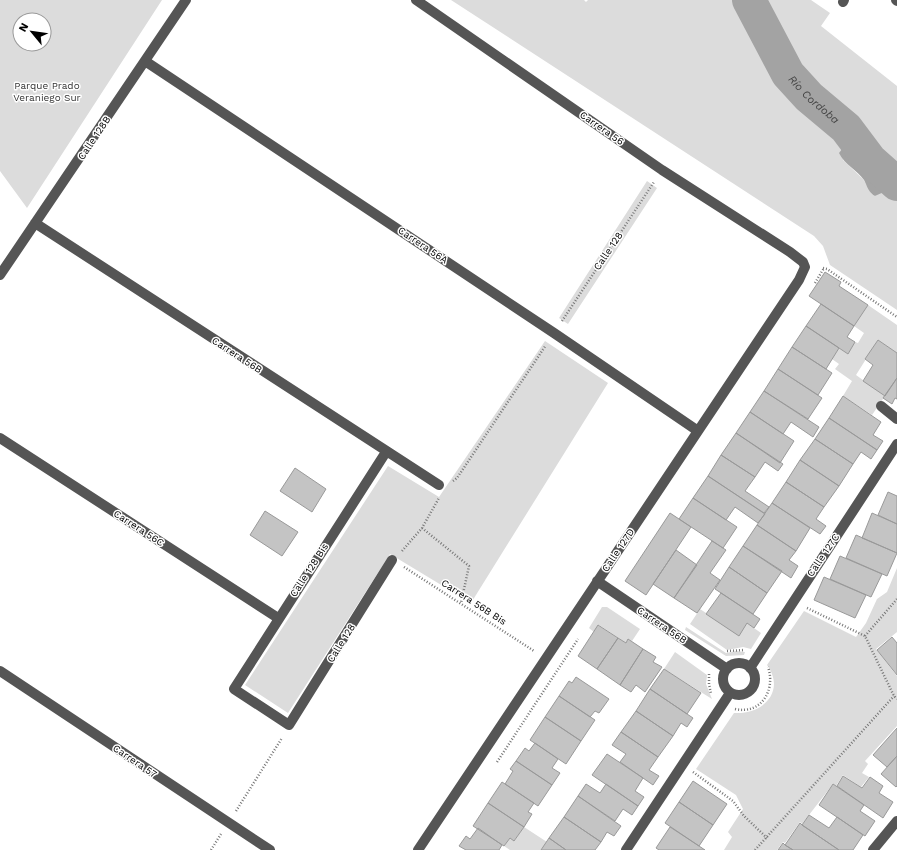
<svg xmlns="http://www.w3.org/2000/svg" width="897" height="850" font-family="'Work Sans',sans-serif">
<rect width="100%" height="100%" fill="#fff"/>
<!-- green -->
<path fill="#dcdcdc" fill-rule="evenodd" d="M0,0h162l-135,208 -27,-37zM20,20h24v24h-24z
M451,0h133l2,2 2,-2h223l19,13 -9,13 76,60v224l-67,-45 -7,-19 -9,-10zM848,145c16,10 31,25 42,42l-15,9 -3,-2 -9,-15 -20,-19z
M647,181l10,7 -89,136 -9,-6z
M868,305l29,20v28l-19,-13 -22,35 29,21 -13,19 -29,-19 9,-15 -17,-12 4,-5 -7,-5 7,-11 9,6 7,-12 3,1 6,-10 -10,-7z
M545,341l63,42 -137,220 -81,-49 -102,159 -43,-28 143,-219 51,31z
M897,568v64l-21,17 21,27v50l-32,35 3,3 -6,9 7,4 -8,10 -18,-12 -7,11 -3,-2 -31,40 -2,-2 -15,21 -2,-1 -6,8h-53l8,-13 -4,-5 15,-23 -7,-14 -40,-26 38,-56c29,2 52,-22 33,-48l37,-54 52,26 10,-14 11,-24 10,-7z
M602,607h5l33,22 -8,12 -4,-2 -2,4 -27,-18 -5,7 -5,-4z
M700,609l39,26 8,-12 14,10 -10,16 -8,-2 -16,3 -37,-26z
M686,627l40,26 10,-2 9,1 -1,3 -18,1 -41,-26z
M675,652l32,23 -1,9 6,15 -48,-30z
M524,827l23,15 -6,8h-31l-6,-4 6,-8 5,2z"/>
<!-- water -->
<path fill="#a3a3a3" d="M848,144c16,11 31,26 42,43l-4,4 -11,5c-6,-3 -8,-10 -11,-16 -7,-10 -19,-15 -25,-27l4,-5z"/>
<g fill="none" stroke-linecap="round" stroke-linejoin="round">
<!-- river -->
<path stroke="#a3a3a3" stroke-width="34" id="s1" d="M749,0l39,74 21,23 37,31 24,32 27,24"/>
</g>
<!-- building -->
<path fill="#c4c4c4" stroke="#999" d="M825,272l16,10 -2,4 29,19 -14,21 -45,-30z
M821,304l33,22 -7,11 8,5 -7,12 -42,-28z
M806,326l33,22 -13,21 -34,-22z
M878,340l19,13v25l-12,18 -22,-15 10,-16 -8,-6z
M792,347l40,26 -14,22 -40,-26z
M778,369l44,29 -14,21 -44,-28z
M897,378v21l-2,-1 -3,6 -9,-6z
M764,391l55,36 -6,10 -22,-15 -8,12 -33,-22z
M843,396l38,26 -8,13 10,6 -6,9 -48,-32z
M750,412l44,29 -14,22 -44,-30z
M829,418l48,32 -6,9 -10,-7 -8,12 -38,-25z
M736,433l47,31 -5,7 -13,-9 -10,15 -34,-22z
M815,439l38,25 -14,22 -39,-26z
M721,455l34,22 -10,14 24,16 -5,6 -56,-37z
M800,460l39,26 -15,21 -38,-25z
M295,468l31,21 -14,23 -32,-21z
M708,476l57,38 -7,9 -23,-16 -9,13 -33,-22z
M786,482l38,25 -8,12 10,7 -6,8 -48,-31z
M888,492l9,4v28l-19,-9z
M693,498l44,29 -14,21 -44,-29z
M772,503l38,25 -14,23 -39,-26z
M265,511l33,21 -16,24 -32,-21z
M670,513l21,14 -45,68 -21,-14z
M872,513l25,11v29l-35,-15z
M757,525l39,26 -7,9 9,6 -7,12 -48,-32z
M856,535l41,18 -10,23 -41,-18z
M712,541l14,9 -16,23 10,7 -23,33 -23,-15z
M743,546l39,25 -15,22 -38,-26z
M676,550l21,15 -23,33 -21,-14z
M840,556l42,18 -11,23 -41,-18z
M729,567l38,26 -14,21 -38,-25z
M824,577l42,18 -11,23 -41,-18z
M721,593l39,26 -6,9 -7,-5 -8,13 -33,-22z
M598,625l20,13 -21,31 -19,-13z
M892,637l5,6v32l-20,-25z
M618,638l8,5 2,-4 15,10 -23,36 -23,-16z
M643,649l13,8 -3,5 9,5 -17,25 -9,-7 -5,7 -11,-7z
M664,669l37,24 -14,21 -37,-25z
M576,677l33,22 -10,14 -4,-2 -5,6 -31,-21 10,-15 3,2z
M650,689l43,29 -6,9 -6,-4 -8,13 -37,-25z
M559,696l36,24 -14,21 -36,-24z
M636,711l37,25 -15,21 -37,-25z
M545,717l36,24 -15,23 -36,-24z
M897,728v28l-10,11 -14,-12z
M621,732l37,25 -9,13 10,6 -6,9 -33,-23 6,-8 -14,-9z
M535,743l23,16 -6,9 8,5 -8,12 -36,-24 9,-13 4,3z
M607,754l36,24 -8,13 9,6 -6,9 -46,-31z
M897,756v30l-1,1 -15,-13z
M516,761l36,24 -14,21 -33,-22 8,-13 -3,-2z
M843,776l19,12 8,-11 13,9 -4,7 14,9 -10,16 -46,-32z
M693,781l34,23 -14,21 -34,-23z
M502,782l32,21 -6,9 4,2 -8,13 -36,-24z
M586,784l14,9 6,-9 32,22 -6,9 -9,-6 -8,12 -37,-25z
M833,784l31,21 -4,6 15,10 -10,15 -46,-31z
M578,796l43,30 -7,10 -7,-4 -6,10 -37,-25z
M679,802l34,23 -14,21 -34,-23z
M488,803l36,24 -10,14 -4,-3 -6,8 -31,-20z
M809,815l20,13 8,-11 26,18 -10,15h-14l-37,-25z
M564,817l37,25 -6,8h-29l-17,-12z
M800,823l2,2 37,25h-46l-8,-5z
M670,827l29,19 6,4h-46l-3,-2z
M478,828l24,17 -3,5h-33l-7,-4 7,-10 4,3z
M549,838l17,12h-25z
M783,843l2,2 8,5h-15z"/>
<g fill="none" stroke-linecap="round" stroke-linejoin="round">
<!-- path -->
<path stroke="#777" stroke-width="2.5" stroke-dasharray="1 2" stroke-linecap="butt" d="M823,268l4,1 70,48
M815,283l9,-15
M562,321l92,-139
M453,481l4,-3 89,-133
M422,528l47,38 -8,37
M402,551l20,-23 17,-30
M404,567l130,84
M807,608l58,28 29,60 3,3
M865,636l32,-37
M727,651l18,-1
M709,674v10l2,10
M735,709c26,6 41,-19 33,-42
M497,762l81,-123
M693,772l40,29 11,15 23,22
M236,811l46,-73
M211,850l10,-16
M755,850l139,-154"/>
<!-- minor -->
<path stroke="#555" stroke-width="10" d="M416,0l246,170 128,82 13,10 2,5 -6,13 -381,570
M896,0l1,1
M843,2l1,-2
M145,61l409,272 144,98
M35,223l404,262
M0,275l186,-275
M881,406l16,13
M0,438l278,180
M386,452l-152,237 55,36 103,-165
M597,581l130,88
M723 679a16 16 0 1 1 32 0a16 16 0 1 1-32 0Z
M750,668l147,-224
M0,671l270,179
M626,850l104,-157
M873,850l24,-29"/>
</g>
<g text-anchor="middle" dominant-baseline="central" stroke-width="3" stroke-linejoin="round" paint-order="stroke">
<!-- park labels -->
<g font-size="10" fill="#333" stroke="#fff">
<text x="47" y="85">Parque Prado<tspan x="47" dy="12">Veraniego Sur</tspan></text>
</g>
<!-- street labels -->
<g font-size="10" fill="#000" stroke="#fff">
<text transform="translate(602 128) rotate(35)">Carrera 56</text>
<text transform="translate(94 138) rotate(-56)">Calle 128B</text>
<text transform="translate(423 245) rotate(34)">Carrera 56A</text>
<text transform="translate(608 251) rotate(-56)">Calle 128</text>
<text transform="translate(237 355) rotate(33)">Carrera 56B</text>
<text transform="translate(139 528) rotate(33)">Carrera 56C</text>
<text transform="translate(618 550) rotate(-56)">Calle 127D</text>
<text transform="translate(823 555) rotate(-56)">Calle 127C</text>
<text transform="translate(309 570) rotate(-57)">Calle 128 Bis</text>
<text transform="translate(474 602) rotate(33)">Carrera 56B Bis</text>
<text transform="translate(662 625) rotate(34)">Carrera 56B</text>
<text transform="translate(341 643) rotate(-58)">Calle 128</text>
<text transform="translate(135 761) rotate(34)">Carrera 57</text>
</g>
<!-- water labels -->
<g font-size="11" font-style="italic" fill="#444" stroke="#fff">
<text stroke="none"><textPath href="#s1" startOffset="120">Río Cordoba</textPath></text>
</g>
</g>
<!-- north arrow -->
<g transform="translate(32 32) rotate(299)"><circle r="19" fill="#ffffff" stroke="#999999"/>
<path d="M0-3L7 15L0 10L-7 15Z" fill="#000000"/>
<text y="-6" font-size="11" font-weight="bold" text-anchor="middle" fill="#000000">N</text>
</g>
</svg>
